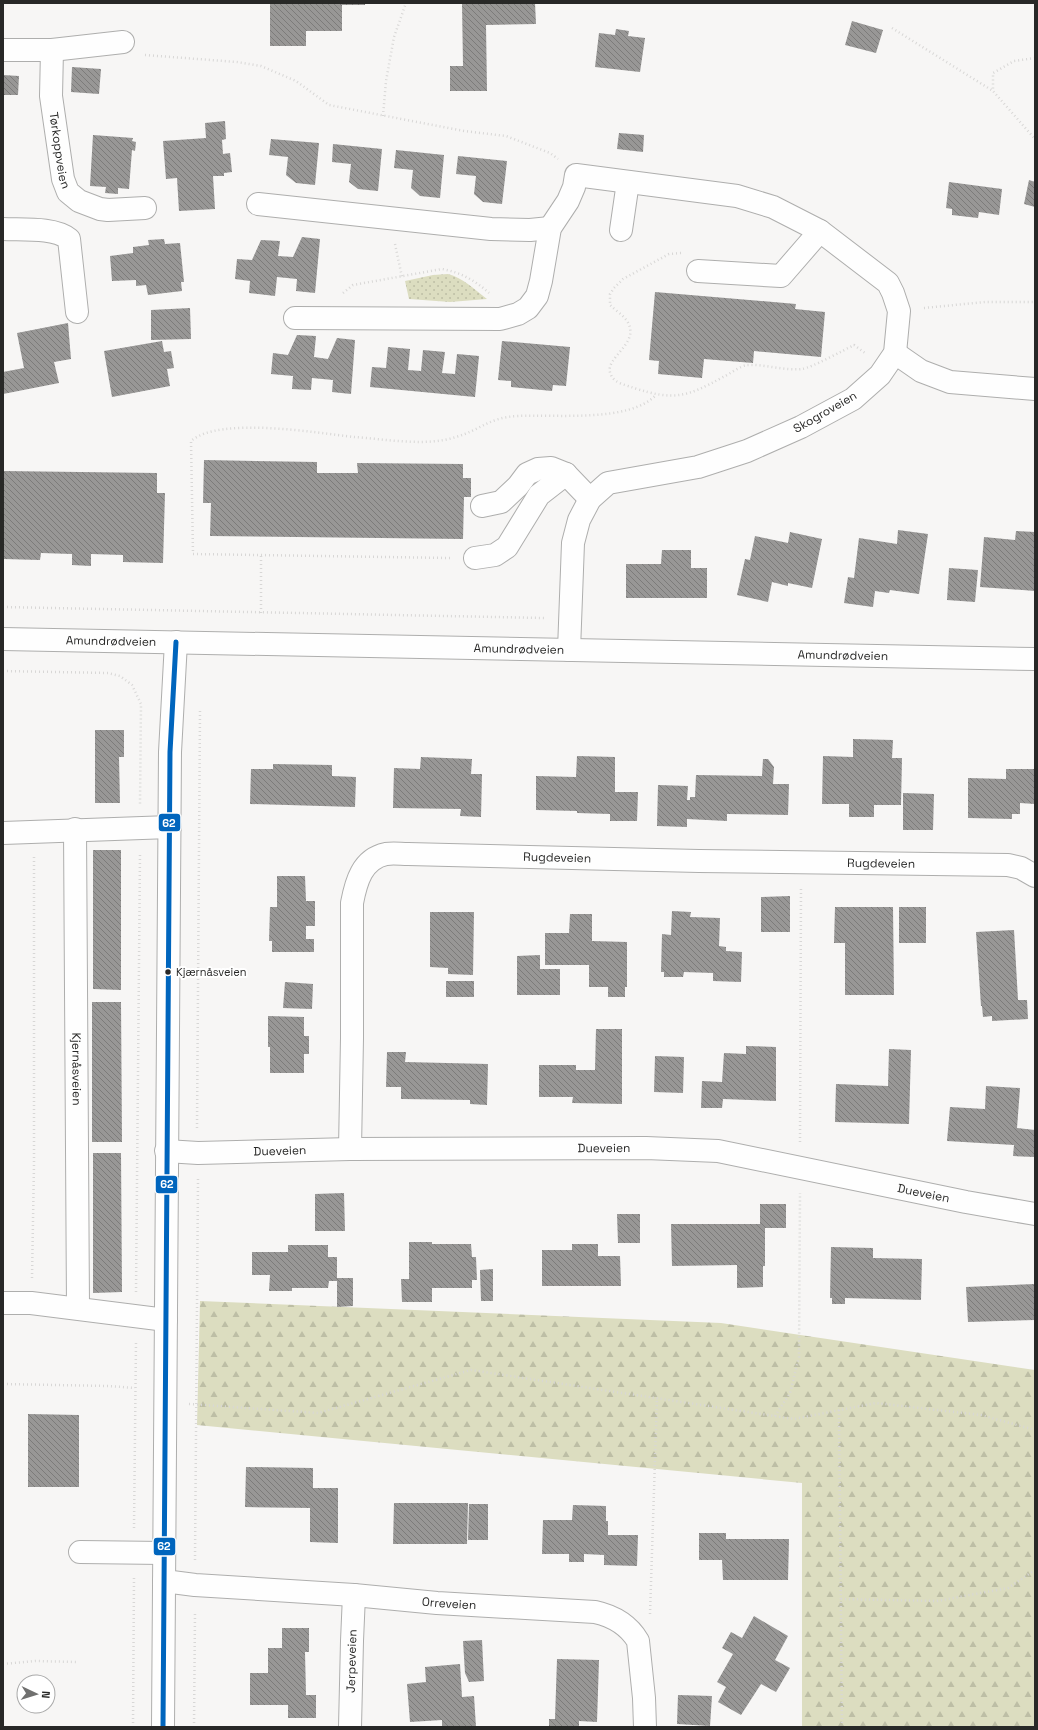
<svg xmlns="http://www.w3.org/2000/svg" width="1038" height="1730" font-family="'Space Grotesk',sans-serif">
<defs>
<pattern id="grass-dots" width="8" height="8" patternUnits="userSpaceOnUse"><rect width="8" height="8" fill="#dcddc0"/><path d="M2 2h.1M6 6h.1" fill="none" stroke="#bdbea5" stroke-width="1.8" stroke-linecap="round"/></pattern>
<pattern id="forest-firs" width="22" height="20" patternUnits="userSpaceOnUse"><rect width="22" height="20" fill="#dcddc0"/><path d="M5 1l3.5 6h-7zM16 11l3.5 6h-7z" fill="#bdbea5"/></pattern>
<pattern id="building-back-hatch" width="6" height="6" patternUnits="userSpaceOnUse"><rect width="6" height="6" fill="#989796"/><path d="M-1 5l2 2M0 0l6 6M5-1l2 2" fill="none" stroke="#7c7b7a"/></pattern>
</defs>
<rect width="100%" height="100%" fill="#f7f6f5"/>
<!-- grass -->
<path fill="url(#grass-dots)" d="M448,274c15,4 26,15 39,25l-37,3 -41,-3 -4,-18 28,-6z"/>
<!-- forest -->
<path fill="url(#forest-firs)" d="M200,1301l521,22 314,47v357h-233v-244l-605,-58z"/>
<!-- building -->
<path fill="url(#building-back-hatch)" d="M270,3h95v2h-23v26h-36v15h-36z
M462,3h73l1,21 -50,1 1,66h-37v-25h13z
M852,21l31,9 -7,23 -31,-8z
M616,29l13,2 -1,5 17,2 -5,34 -45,-5 4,-34 16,2z
M72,67l29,2 -2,25 -28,-2z
M3,75l16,1 -1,19h-15z
M225,121l1,18 -4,1 1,14 7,-1 2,19 -8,1v3h-11l2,33 -36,2 -2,-33 -11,1 -3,-38 43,-3 -1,-15z
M619,133l25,2 -1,17 -26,-3z
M93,135l40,3 -1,3 4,1 -1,9 -3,-1 -3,39 -11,-1v6l-13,-1 1,-6 -16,-1z
M271,139l48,4 -4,42 -19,-2 -10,-8 2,-18 -19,-2z
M333,144l49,5 -4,42 -20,-2 -9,-7 2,-18 -19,-2z
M396,150l48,5 -4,43 -20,-2 -9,-8 2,-18 -19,-2z
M458,156l49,5 -5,43 -19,-2 -9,-8 2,-18 -20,-2z
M1029,180l6,2v25l-11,-3z
M949,182l53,7 -3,26 -20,-3 -1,6 -26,-3v-6l-6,-1z
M302,237l18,2 -5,54 -19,-2 1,-12 -20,-2 -2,19 -26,-3 1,-12 -15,-2 2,-20 15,1 9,-20 19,1 -2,15 15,1z
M164,239l1,5 15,-1 4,39h-3l1,9 -34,4 -2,-10 -10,1v-6l-24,1 -2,-25 23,-3v-6l16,-2 -1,-5z
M655,292l141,12 -1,5 30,3 -4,45 -67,-6 -1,12 -49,-4 -2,19 -44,-4 1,-13 -10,-1z
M190,308l1,31 -40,1v-30z
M68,323l3,36 -17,3 5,21 -56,11v-22l21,-4 -7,-35z
M297,335l19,1 -2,21 14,2 9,-21 18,2 -4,54 -19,-2 1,-12 -21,-2 -1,12 -19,-1 1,-13 -22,-2 2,-21 15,2z
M162,341l2,11 7,-1 3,17 -7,1 3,17 -58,11 -8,-46z
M502,341l68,6 -4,39 -13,-1 -1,6 -41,-4v-6l-13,-1z
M388,347l22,2 -2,21 13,1 2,-21 22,2 -3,21 13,1 2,-20 22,2 -4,41 -105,-10 2,-20 14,1z
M204,460l113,2v11h41l-1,-10 106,1v14h8v19h-7l-1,42 -253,-3 1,-33h-8z
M3,471l154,2v20h8l-2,70 -40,-1v-7l-32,-1v12l-19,-1v-11l-31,-1 -1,7 -37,-1z
M898,530l30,4 -9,60 -29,-4 -1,3 -14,-2 -2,16 -29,-4 4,-26 6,1 5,-40 38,6z
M1016,531l19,1v59l-55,-4 4,-50 31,3z
M790,532l32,7 -10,49 -24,-5v3l-16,-4 -4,20 -31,-7 8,-36 5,1 5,-24 33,7z
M662,550h29v18h16v30h-81v-34h35z
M949,568l29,2 -3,32 -28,-2z
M95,730h29v27h-5l1,46h-25z
M853,739l40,1 -1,18h10l-1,47h-27v12h-25v-13h-27l1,-48 30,1z
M577,756l38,1v35h23l-1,29h-27v-7l-33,-1v-2l-41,-1v-34l40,1z
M421,757l51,2 -1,15h11l-1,43 -21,-1 1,-7 -68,-1 1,-40 26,1z
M763,759h5l6,8 -1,17h16l-1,31 -61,-1v7l-40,-2v8l-30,-1 1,-41 30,1 -1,14h3v-3h5l1,-22 66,1z
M273,764l59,1v11l24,1 -1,30 -105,-3 1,-35h22z
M1006,769h29v35l-15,-1v11h-8v5l-44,-1v-40l38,1z
M903,793l31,1 -1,36h-30z
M93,850h28v140l-28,-1z
M277,876h28l1,25h9v25h-9v13h8v13h-42v-11h-3l1,-34h7z
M790,896v36h-29v-35z
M835,907h58l1,88h-49v-52h-11z
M899,907h27v36h-27z
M672,911l19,1 -1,5 30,1 -1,28 7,1v4l16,1 -1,30 -28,-1v-8l-29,-1 -1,5h-19v-5h-3l1,-38 9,1z
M430,912h44l-1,63 -25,-1v-6l-18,-1z
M570,914h22v27l35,1v45h-2v10h-17v-10h-19v-22h-44v-32h24z
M1014,930l4,70h9l1,19 -36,2v-5l-9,1 -1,-11h-1l-5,-74z
M540,955v14h20v26h-43v-39z
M446,981h28v16h-28z
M285,982l28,2 -1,25 -29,-1z
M92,1002h29l1,140h-30z
M268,1016l36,1v19h5v18h-5v19h-34v-26h-2z
M596,1029h26v75l-50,-1 1,-6h-34v-32h37v5h19z
M746,1046l30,1v54l-53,-2 -1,9h-21l1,-27 20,1 2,-29 22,1z
M889,1049l22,1 -2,74 -74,-2 1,-38 52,2z
M387,1052h19l-1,10 83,2 -1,41 -17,-1v-4l-69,-1v-12h-15z
M655,1056l29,1 -1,36 -29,-1z
M986,1086l34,2 -3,40 18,2v27l-22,-1 1,-11 -67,-4 3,-34 35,2z
M93,1153h28l1,139 -29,1z
M344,1193l1,38h-30v-37z
M760,1204h26v24h-21v38h-2v21l-26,1v-23l-65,1 -1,-42h89z
M617,1214h23v29h-22z
M409,1242h23v2h39l1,13h4l1,23h-5v8h-40v14h-30l-1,-23h8z
M572,1244h26v12h22l1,30h-79v-36h30z
M288,1245h40v12h9v21h16v28l-16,1v-26h-8l-1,7h-36v3h-23l1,-16h-18v-23h36z
M831,1247l42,1v10l49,1 -1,41 -76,-2v6h-13v-6h-2z
M493,1269v32h-12l-1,-31z
M1035,1284v36l-67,2 -2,-35z
M28,1414l51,1v72h-51z
M246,1467l67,1v20h25v55l-28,-1v-34l-65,-1z
M394,1503h74l-1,41h-74z
M469,1504h19v36h-20z
M573,1505l33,1v15h2v14h30l-1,31 -33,-1v-10l-20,-1v8h-15v-8h-27l1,-34h29z
M699,1533h27v6h63l-1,41h-65l-1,-20h-23z
M754,1616l34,20 -13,24 15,8 -14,24 -15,-8 -20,31 -23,-13 8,-15 -9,-5 16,-28 -11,-6 9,-16 11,6z
M282,1628h27v24h-4l1,43h10v23h-28v-13h-38v-32h18v-25h14z
M482,1640l2,41 -15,1 -4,-9 -2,-32z
M557,1659l42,1 -2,62 -18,-1v6h-30v-8h6z
M460,1664l2,33 12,-1 2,31h-34v-7l-32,2 -3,-38 19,-2 -1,-15z
M678,1695l34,1 -2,30 -33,-2z"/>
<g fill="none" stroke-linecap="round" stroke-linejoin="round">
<defs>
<g id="minor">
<path d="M3,50h49l71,-8"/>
<path id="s1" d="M52,50l-1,46 12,83 5,13 11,9 21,8 8,1 37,-2"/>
<path d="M258,204l233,25 39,1 20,-2"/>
<path d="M3,229c19,1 51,-2 66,10l8,73"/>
<path d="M621,230l7,-48"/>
<path d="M698,271l83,5 39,-45"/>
<path d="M295,318l205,1 18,-5 10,-6 9,-12 4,-15 9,-53 18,-27 6,-14 2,-12 161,21 36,11 47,24 68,52 5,10 6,18 -4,42 -15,22 -27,24 -52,28 -54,24 -49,16 -90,16 -18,16 -11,21 -6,23 -4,107"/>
<path d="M895,353l26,18 29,11 85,7"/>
<path d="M482,506l19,-4 17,-16 9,-12 11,-5 13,-1 15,6 24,25"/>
<path d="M475,558l20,-3 12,-8 32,-52 27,-21"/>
<path id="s2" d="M75,829l3,479"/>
<path d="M3,833l167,-6"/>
<path id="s3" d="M350,1149l2,-111v-135c4,-21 10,-44 34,-49 7,-1 15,0 22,0l291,7 309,4 13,3 14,8"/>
<path id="s4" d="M166,1151l32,2 152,-4 296,-1 72,3 248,51 69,12"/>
<path d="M3,1303h28l135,17"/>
<path d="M80,1552l84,1"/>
<path id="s5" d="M164,1581l31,4 159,10 83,8 158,9c18,4 33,12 43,29l6,57 1,29"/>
<path id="s6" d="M350,1727l2,-86 2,-46"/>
</g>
<g id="major">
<path id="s7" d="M3,639l1032,20"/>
<path d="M163,1727l7,-975 6,-110"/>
</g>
</defs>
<!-- minor casing -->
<use href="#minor" stroke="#aeaead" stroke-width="24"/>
<!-- major casing -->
<use href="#major" stroke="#aeaead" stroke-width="24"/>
<!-- path -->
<path stroke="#d8d7d6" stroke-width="2.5" stroke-dasharray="1 3" stroke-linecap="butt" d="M892,28l101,63
M145,55l92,7 24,4 35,15 33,24 135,26 42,5 44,17 8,6
M1035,58l-21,3 -21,12v18l42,48
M383,116l3,-35 8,-44 12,-34
M395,244l7,33
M681,253l-12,1 -46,25 -9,9 -4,6v11c5,5 13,10 17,16 15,23 -25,37 -16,54 3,8 15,10 23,13 40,13 53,9 89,-11 7,-3 17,-11 24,-12 18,-1 37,6 55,4 9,-1 42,-19 52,-24l11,8
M343,293l10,-8 89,-16c18,3 34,12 47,24
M924,308l61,-6h50
M261,556v57
M450,558l-257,-4 -2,-113c29,-25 126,-8 163,-4 31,2 72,10 102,0 24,-7 34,-20 62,-21 37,-2 111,7 138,-21
M3,607l541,11
M3,671l105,2 12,3 12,9 9,19 -1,100
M197,1128l3,-417 -2,-1
M800,1142l1,-255
M32,1278l2,-114v-307
M136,1292l4,-439
M3,1384l106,2 26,2
M189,1404l129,9 153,-43 323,49 82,-16 105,12 54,15
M839,1410l3,317
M775,1416l15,-23 9,-36 1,-164
M134,1528l2,-187
M195,1560l3,-381
M841,1599l96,2 71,-13 27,-18
M650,1614l7,-216
M3,1664l32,-3 41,1
M133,1727l1,-150
M194,1727l1,-116"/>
<!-- minor -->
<use href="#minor" stroke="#fefefe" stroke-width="22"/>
<!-- major -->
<use href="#major" stroke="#fefefe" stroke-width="22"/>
<defs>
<path id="bus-1" d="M163,1727l7,-975 6,-110"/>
</defs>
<!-- bus-1 casing -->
<use href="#bus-1" stroke="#fff" stroke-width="8"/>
<!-- bus-1 -->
<use href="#bus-1" stroke="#0065bd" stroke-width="5"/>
</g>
<!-- markers -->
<circle fill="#282827" stroke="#fff" stroke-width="1.5" cx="168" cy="972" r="3.5"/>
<g text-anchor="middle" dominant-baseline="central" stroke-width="4" stroke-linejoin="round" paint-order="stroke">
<!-- bus labels -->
<g font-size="11" fill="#282827" stroke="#fff" text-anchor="start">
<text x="176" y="972">Kjærnåsveien</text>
</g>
<!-- street labels -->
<g font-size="12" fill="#282827" stroke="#fff">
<text stroke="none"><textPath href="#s1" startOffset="101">Tørkoppveien</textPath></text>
<text transform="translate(825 412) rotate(-30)">Skogroveien</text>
<text stroke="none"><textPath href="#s7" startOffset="108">Amundrødveien</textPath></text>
<text stroke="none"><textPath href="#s7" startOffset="516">Amundrødveien</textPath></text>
<text stroke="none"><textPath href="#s7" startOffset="840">Amundrødveien</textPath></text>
<text stroke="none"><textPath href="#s3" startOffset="481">Rugdeveien</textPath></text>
<text stroke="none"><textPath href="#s3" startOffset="805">Rugdeveien</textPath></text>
<text stroke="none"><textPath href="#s2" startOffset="240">Kjernåsveien</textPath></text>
<text stroke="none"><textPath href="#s4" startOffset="438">Dueveien</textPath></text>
<text stroke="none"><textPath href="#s4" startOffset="114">Dueveien</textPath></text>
<text stroke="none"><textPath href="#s4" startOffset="762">Dueveien</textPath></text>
<text stroke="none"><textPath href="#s5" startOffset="286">Orreveien</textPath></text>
<text stroke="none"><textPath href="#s6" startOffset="66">Jerpeveien</textPath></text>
</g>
</g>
<g stroke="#fff" stroke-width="1.5">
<rect x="158" y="813" width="23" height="19" rx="4" fill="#0065bd"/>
<rect x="155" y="1175" width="23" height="19" rx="4" fill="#0065bd"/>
<rect x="153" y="1537" width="23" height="19" rx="4" fill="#0065bd"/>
</g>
<g font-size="11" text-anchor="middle" font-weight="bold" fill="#fff">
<text x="169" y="827">62</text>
<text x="167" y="1188">62</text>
<text x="164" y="1550">62</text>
</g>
<!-- border -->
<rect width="1038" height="1730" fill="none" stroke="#282827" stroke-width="8"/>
<!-- north arrow -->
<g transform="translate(36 1694) rotate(94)"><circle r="19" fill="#ffffff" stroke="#a9a9a9"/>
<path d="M0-3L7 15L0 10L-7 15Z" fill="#70706f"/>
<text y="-6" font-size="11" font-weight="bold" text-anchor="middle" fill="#282827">N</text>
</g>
</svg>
